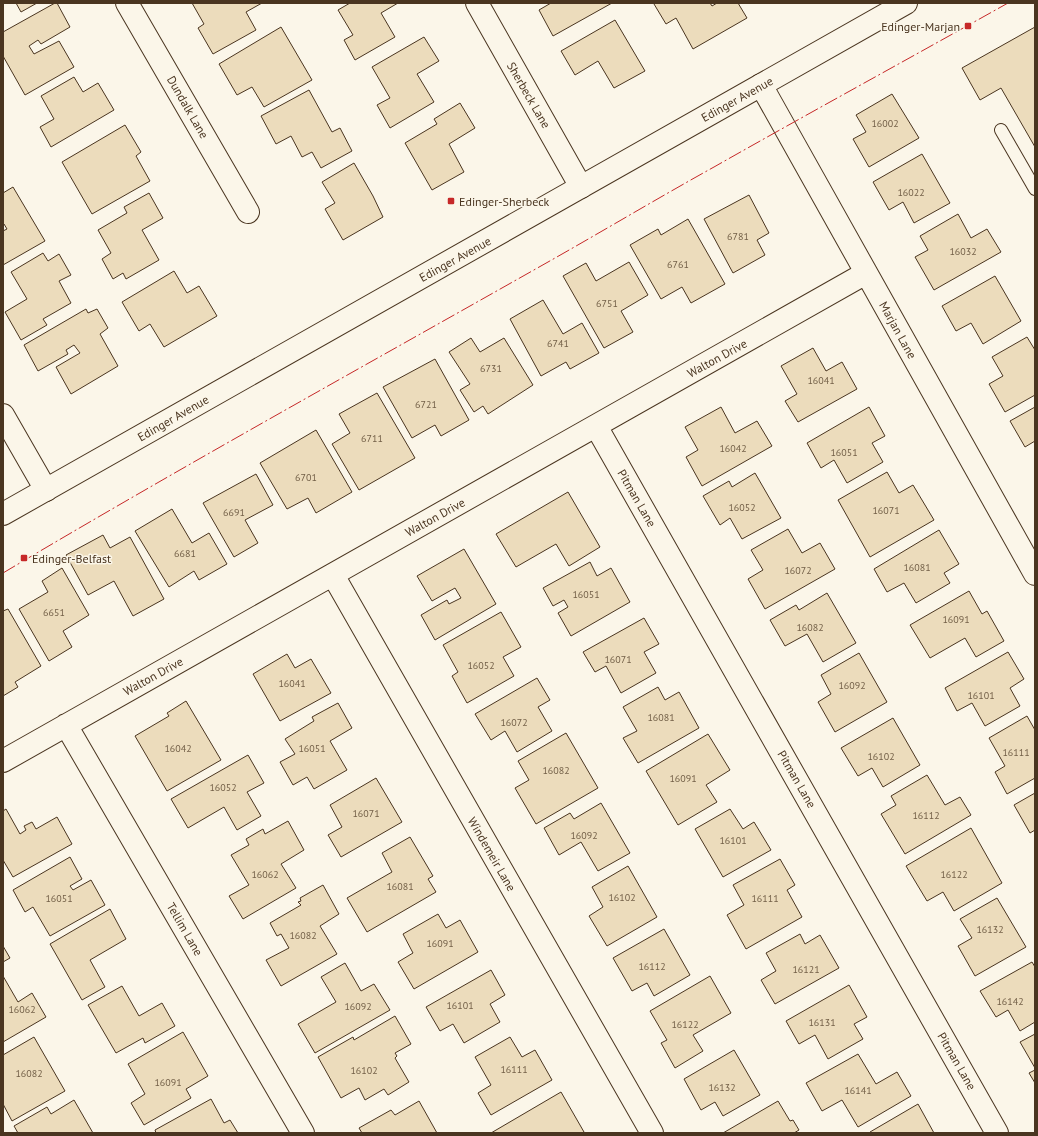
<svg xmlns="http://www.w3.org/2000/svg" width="1038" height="1136" font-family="'PT Sans',sans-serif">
<rect width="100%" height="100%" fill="#fbf6e9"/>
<!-- building -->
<path fill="#ecdcbc" stroke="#4a3520" d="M16,3h21l-16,9z
M55,3h2l13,24 -29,17 -3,-4 -9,6 5,8 25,-13 15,26 -49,28 -22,-39v-24z
M192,3h70l-16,9 10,18 -43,24 -15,-26 6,-4z
M350,3h48l-17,10 14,24 -40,23 -11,-20 9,-5 -15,-25z
M551,3h61l-59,33 -14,-26z
M655,3h55l2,3 5,-3h21l9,15 -54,31 -17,-31 -10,6 -12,-20z
M615,20l30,51 -31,17 -16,-27 -23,14 -14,-24z
M281,27l31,53 -48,27 -12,-20 -15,8 -18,-31z
M1035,27v120l-34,-59 -21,12 -18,-32z
M424,37l15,24 -22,13 17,28 -44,26 -13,-23 13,-7 -18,-31z
M74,77l9,15 15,-9 16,27 -63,37 -11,-20 14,-8 -13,-23z
M309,90l23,42 8,-4 12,23 -31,17 -9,-16 -10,5 -11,-21 -15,8 -15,-28z
M892,94l27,44 -50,29 -16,-28 13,-7 -10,-17z
M460,103l15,25 -26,16 15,28 -32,18 -27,-47 32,-19 -3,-5z
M125,125l16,27 -5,4 14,25 -58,33 -30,-52z
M922,154l28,49 -36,20 -11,-21 -14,8 -16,-28z
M354,163l19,33 10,21 -40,23 -18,-31 10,-6 -13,-21z
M13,187l32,54 -42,24v-34l4,-2 -3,-5 -1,1v-32z
M149,193l14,25 -21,12 17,30 -33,19 -3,-6 -10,6 -11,-20 9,-6 -13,-23 29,-17 -3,-6z
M749,195l20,38 -12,7 8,15 -32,18 -29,-54z
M958,214l13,24 16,-9 14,23 -67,38 -19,-33 13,-7 -8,-14z
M688,219l37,65 -34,19 -9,-16 -21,12 -31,-54 28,-16 3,6z
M43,253l5,8 11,-7 12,21 -12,6 12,22 -28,16 4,6 -26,15 -16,-28 22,-13 -16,-27z
M629,262l19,33 -27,16 12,21 -29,16 -41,-72 23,-13 10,18z
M174,271l13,22 12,-7 18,30 -53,31 -14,-23 -11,7 -17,-29z
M995,276l26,45 -38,23 -12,-21 -15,8 -14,-25z
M543,300l20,34 19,-11 17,30 -29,16 -4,-7 -25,14 -31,-57z
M86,309l2,4 9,-4 11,19 -8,6 18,32 -47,28 -15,-27 24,-14 -6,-8 -8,5 2,4 -30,17 -14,-26z
M1027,337l8,13v45l-30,17 -16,-28 14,-8 -11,-19z
M471,338l9,14 24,-14 29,47 -45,29 -5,-8 -9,6 -14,-22 10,-6 -21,-32z
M813,348l13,23 16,-9 15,27 -59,33 -13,-21 12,-7 -16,-28z
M435,359l34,61 -28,16 -6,-11 -23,13 -29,-51z
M377,393l38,65 -56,32 -27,-46 18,-11 -11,-19z
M721,407l14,26 22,-12 15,25 -70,40 -16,-29 12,-7 -13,-23z
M869,407l16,29 -13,7 11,19 -36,21 -13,-23 -13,8 -14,-25z
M1035,407v34l-10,6 -15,-26z
M316,430l36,62 -36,21 -8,-15 -21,11 -27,-46z
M887,472l12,21 14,-8 21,35 -64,37 -32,-57z
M755,473l26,45 -39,21 -12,-21 -10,7 -17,-29 26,-15 3,6z
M256,474l17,31 -28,15 13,23 -24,14 -31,-54z
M568,492l32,55 -31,19 -13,-22 -40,23 -20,-33z
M172,509l20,34 17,-10 18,31 -28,16 -5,-9 -25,16 -34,-56z
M788,529l14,24 18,-10 15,26 -70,40 -17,-30 15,-9 -12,-20z
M939,530l20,34 -15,9 6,10 -34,20 -12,-20 -17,9 -13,-23z
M103,535l7,13 20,-11 34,62 -31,17 -19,-35 -26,14 -22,-40z
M464,549l32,55 -61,36 -14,-25 26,-15 2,4 12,-6 -6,-10 -23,13 -15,-25z
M590,562l7,14 14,-8 19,34 -59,34 -13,-23 10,-6 -4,-7 -11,6 -10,-18z
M62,568l27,47 -26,16 9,16 -23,14 -30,-52 29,-17 -6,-11z
M969,591l13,23 5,-3 17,30 -28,16 -11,-19 -35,20 -20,-33z
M827,593l29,50 -33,19 -16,-28 -22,12 -15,-26 26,-15 3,5z
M8,609l33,57 -26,16 3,5 -15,9v-85z
M501,612l20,35 -18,10 11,19 -47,27 -15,-27 6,-4 -15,-27z
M644,618l15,26 -15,8 12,21 -35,20 -15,-27 -11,6 -12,-20z
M1008,652l16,27 -14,9 10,18 -35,20 -13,-23 -15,8 -12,-23z
M859,653l28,49 -52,30 -17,-30 13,-8 -10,-19z
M287,654l8,14 16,-9 20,34 -51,28 -27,-47z
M537,678l13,22 -12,7 14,24 -35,21 -12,-21 -14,9 -16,-26z
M658,687l7,13 14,-8 20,36 -61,35 -15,-25 14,-7 -14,-24z
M186,701l35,59 -54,31 -32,-55 34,-20 -2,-3z
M338,703l14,25 -22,13 17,29 -33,19 -7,-12 -14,8 -13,-23 15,-8 -10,-15 29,-18 -2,-4z
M1027,716l8,14v48l-28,16 -12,-22 10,-6 -16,-28z
M893,718l27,47 -37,22 -11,-19 -14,8 -17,-28z
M566,733l32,55 -62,36 -21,-36 14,-8 -11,-19z
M708,734l22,36 -24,15 11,17 -39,23 -32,-54z
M248,755l16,28 -17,9 14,24 -24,14 -13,-23 -36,21 -17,-29z
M927,775l18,30 15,-8 11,18 -66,39 -24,-40 15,-9 -5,-9z
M376,778l26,44 -61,35 -13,-22 14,-8 -12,-22z
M1035,793v37l-5,3 -16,-28z
M601,803l29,50 -32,18 -17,-29 -22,13 -15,-27 26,-15 4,6z
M6,809l14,25 6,-4 -2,-4 8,-4 4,7 21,-12 15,27 -59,33 -10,-17v-49z
M730,809l13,20 11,-7 17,28 -48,27 -28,-48z
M288,821l16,29 -23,14 15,24 -53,31 -14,-23 20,-11 -18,-30 18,-10 -3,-6 17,-10 2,5z
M971,828l31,55 -48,28 -11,-19 -16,9 -21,-35z
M410,837l23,39 -5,3 8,13 -69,40 -20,-34 45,-26 -10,-19z
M70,857l12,22 -12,7 3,4 18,-10 14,25 -55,31 -17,-29 -8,5 -12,-22z
M780,859l15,26 -8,5 15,27 -56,32 -19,-34 17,-10 -11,-20z
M628,866l29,51 -50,29 -18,-30 14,-9 -11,-20z
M323,885l16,29 -19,12 17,28 -56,32 -15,-26 23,-12 -8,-14 -4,2 -7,-13 31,-18 -3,-3 3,-1 -1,-3z
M997,898l29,49 -51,29 -17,-30 14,-8 -12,-19z
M110,909l16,30 -36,21 15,27 -23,13 -32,-56z
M438,914l8,14 14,-8 18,32 -64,37 -16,-27 15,-9 -10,-19z
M664,929l26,46 -36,21 -7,-13 -15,8 -19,-33z
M800,934l5,10 15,-9 19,33 -64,36 -14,-24 15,-9 -10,-18z
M3,946l7,12 -7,4z
M1032,962l3,5v55l-15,9 -12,-21 -12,7 -16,-26z
M345,963l16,28 13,-7 16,26 -75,43 -17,-29 38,-22 -15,-25z
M491,970l14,25 -15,9 10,18 -36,21 -11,-19 -13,7 -14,-24z
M3,976l15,26 14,-9 14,24 -43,25z
M710,976l21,37 -38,22 10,16 -28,17 -14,-25 6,-3 -17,-29z
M849,985l18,32 -13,7 9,15 -35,20 -13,-24 -16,9 -13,-23z
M122,986l17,30 23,-13 13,23 -30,17 -2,-5 -27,15 -28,-48z
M395,1016l16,28 -16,9 2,3 -2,2 14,24 -21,13 -4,-6 -19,11 -6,-12 -18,10 -23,-41 35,-20 1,3z
M183,1032l25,44 -22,13 5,9 -47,27 -13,-22 14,-9 -17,-30z
M1035,1034v34l-15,-26z
M34,1037l31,54 -53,30 -9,-17v-49z
M510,1037l12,20 13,-7 17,30 -61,35 -13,-22 13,-8 -16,-28z
M734,1050l26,45 -37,21 -8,-14 -14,8 -17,-31z
M858,1054l18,30 21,-12 14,24 -53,31 -16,-27 -20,11 -16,-28z
M1035,1070v13l-6,-10z
M561,1092l23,40 -2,1h-91z
M211,1099l13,24 6,-3 8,13h-82l-1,-3z
M74,1100l19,33h-75l-4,-7 33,-19 4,7z
M419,1101l18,32h-75l-3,-5 32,-18 4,5z
M778,1101l12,20 3,-1 6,10 -5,3h-71z
M918,1104l16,29h-64v-1z"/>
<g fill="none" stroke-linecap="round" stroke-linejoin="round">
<defs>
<path id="service" d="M1001,130l34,59"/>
<path id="minor" d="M127,3l121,209
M477,3l104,184
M761,85l274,489
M3,415l43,75
M596,426l401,707
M333,575l319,558
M66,725l237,408
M3,761l863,-488"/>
<path id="primary" d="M3,514l903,-511"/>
</defs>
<!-- service casing -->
<use href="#service" stroke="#4a3520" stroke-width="14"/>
<!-- minor casing -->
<use href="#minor" stroke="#4a3520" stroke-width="24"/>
<!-- primary casing -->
<use href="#primary" stroke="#4a3520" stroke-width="24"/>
<!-- service -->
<use href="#service" stroke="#fbf6e9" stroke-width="12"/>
<!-- minor -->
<use href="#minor" stroke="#fbf6e9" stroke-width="22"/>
<!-- primary -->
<use href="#primary" stroke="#fbf6e9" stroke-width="22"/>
<!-- power -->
<path stroke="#c62828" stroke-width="1" stroke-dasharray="14 3 2 3" stroke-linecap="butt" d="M3,573c180,-107 363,-208 545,-311 55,-31 110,-64 166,-95 97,-55 196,-109 294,-164"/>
</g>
<!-- markers -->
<g fill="#c62828" stroke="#fbf6e9" stroke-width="1.5">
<rect x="964" y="22" width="8" height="8" rx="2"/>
<rect x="447" y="197" width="8" height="8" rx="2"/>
<rect x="20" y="554" width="8" height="8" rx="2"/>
</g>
<g text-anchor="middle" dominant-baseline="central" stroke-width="3" stroke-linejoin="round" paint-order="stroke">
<!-- number labels -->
<g font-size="10" fill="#725f47">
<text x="885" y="123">16002</text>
<text x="911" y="192">16022</text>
<text x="738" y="236">6781</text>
<text x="963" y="251">16032</text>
<text x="678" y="264">6761</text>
<text x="607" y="303">6751</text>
<text x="558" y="343">6741</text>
<text x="491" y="368">6731</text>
<text x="821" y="380">16041</text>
<text x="426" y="404">6721</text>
<text x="372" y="438">6711</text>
<text x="733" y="448">16042</text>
<text x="844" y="452">16051</text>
<text x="306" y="477">6701</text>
<text x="742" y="507">16052</text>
<text x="886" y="510">16071</text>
<text x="234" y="512">6691</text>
<text x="185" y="553">6681</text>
<text x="917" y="567">16081</text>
<text x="798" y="570">16072</text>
<text x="586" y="594">16051</text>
<text x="54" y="612">6651</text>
<text x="956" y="619">16091</text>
<text x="810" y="627">16082</text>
<text x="618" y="659">16071</text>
<text x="481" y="665">16052</text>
<text x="292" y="683">16041</text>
<text x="852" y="685">16092</text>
<text x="981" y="695">16101</text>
<text x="661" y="717">16081</text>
<text x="514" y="722">16072</text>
<text x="178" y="748">16042</text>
<text x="312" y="748">16051</text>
<text x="1016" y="752">16111</text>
<text x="881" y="756">16102</text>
<text x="556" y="770">16082</text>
<text x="683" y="778">16091</text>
<text x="223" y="787">16052</text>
<text x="366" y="813">16071</text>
<text x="926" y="815">16112</text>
<text x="584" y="835">16092</text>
<text x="733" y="840">16101</text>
<text x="265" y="874">16062</text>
<text x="954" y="874">16122</text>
<text x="400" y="886">16081</text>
<text x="622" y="897">16102</text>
<text x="59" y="898">16051</text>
<text x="765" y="898">16111</text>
<text x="990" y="929">16132</text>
<text x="303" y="935">16082</text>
<text x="440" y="943">16091</text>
<text x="652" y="966">16112</text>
<text x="806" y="969">16121</text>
<text x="1010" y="1001">16142</text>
<text x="460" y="1005">16101</text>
<text x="358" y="1006">16092</text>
<text x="22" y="1009">16062</text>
<text x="822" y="1022">16131</text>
<text x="685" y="1024">16122</text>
<text x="514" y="1069">16111</text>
<text x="364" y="1070">16102</text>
<text x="29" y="1073">16082</text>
<text x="168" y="1082">16091</text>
<text x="722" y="1087">16132</text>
<text x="858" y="1090">16141</text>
</g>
<!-- poi labels -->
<g font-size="12" fill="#4a3520" stroke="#fbf6e9" text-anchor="start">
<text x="960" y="26" text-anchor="end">Edinger-Marjan</text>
<text x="459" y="201">Edinger-Sherbeck</text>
<text x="32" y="558">Edinger-Belfast</text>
</g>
<!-- street labels -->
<g font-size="12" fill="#4a3520" stroke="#fbf6e9">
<text transform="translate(529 95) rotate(60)">Sherbeck Lane</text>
<text transform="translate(737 99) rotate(-29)">Edinger Avenue</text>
<text transform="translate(188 107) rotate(60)">Dundalk Lane</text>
<text transform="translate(455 259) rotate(-29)">Edinger Avenue</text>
<text transform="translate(898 330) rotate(61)">Marjan Lane</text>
<text transform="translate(717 358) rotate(-29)">Walton Drive</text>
<text transform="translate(173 418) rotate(-30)">Edinger Avenue</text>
<text transform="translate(637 498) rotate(60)">Pitman Lane</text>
<text transform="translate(435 517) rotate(-29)">Walton Drive</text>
<text transform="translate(153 676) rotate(-29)">Walton Drive</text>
<text transform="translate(797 779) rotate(60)">Pitman Lane</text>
<text transform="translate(492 854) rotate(60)">Windemeir Lane</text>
<text transform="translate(185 929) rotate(60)">Tellim Lane</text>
<text transform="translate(957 1061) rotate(60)">Pitman Lane</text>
</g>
</g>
<!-- border -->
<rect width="1038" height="1136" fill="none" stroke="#4a3520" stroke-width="8"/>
</svg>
